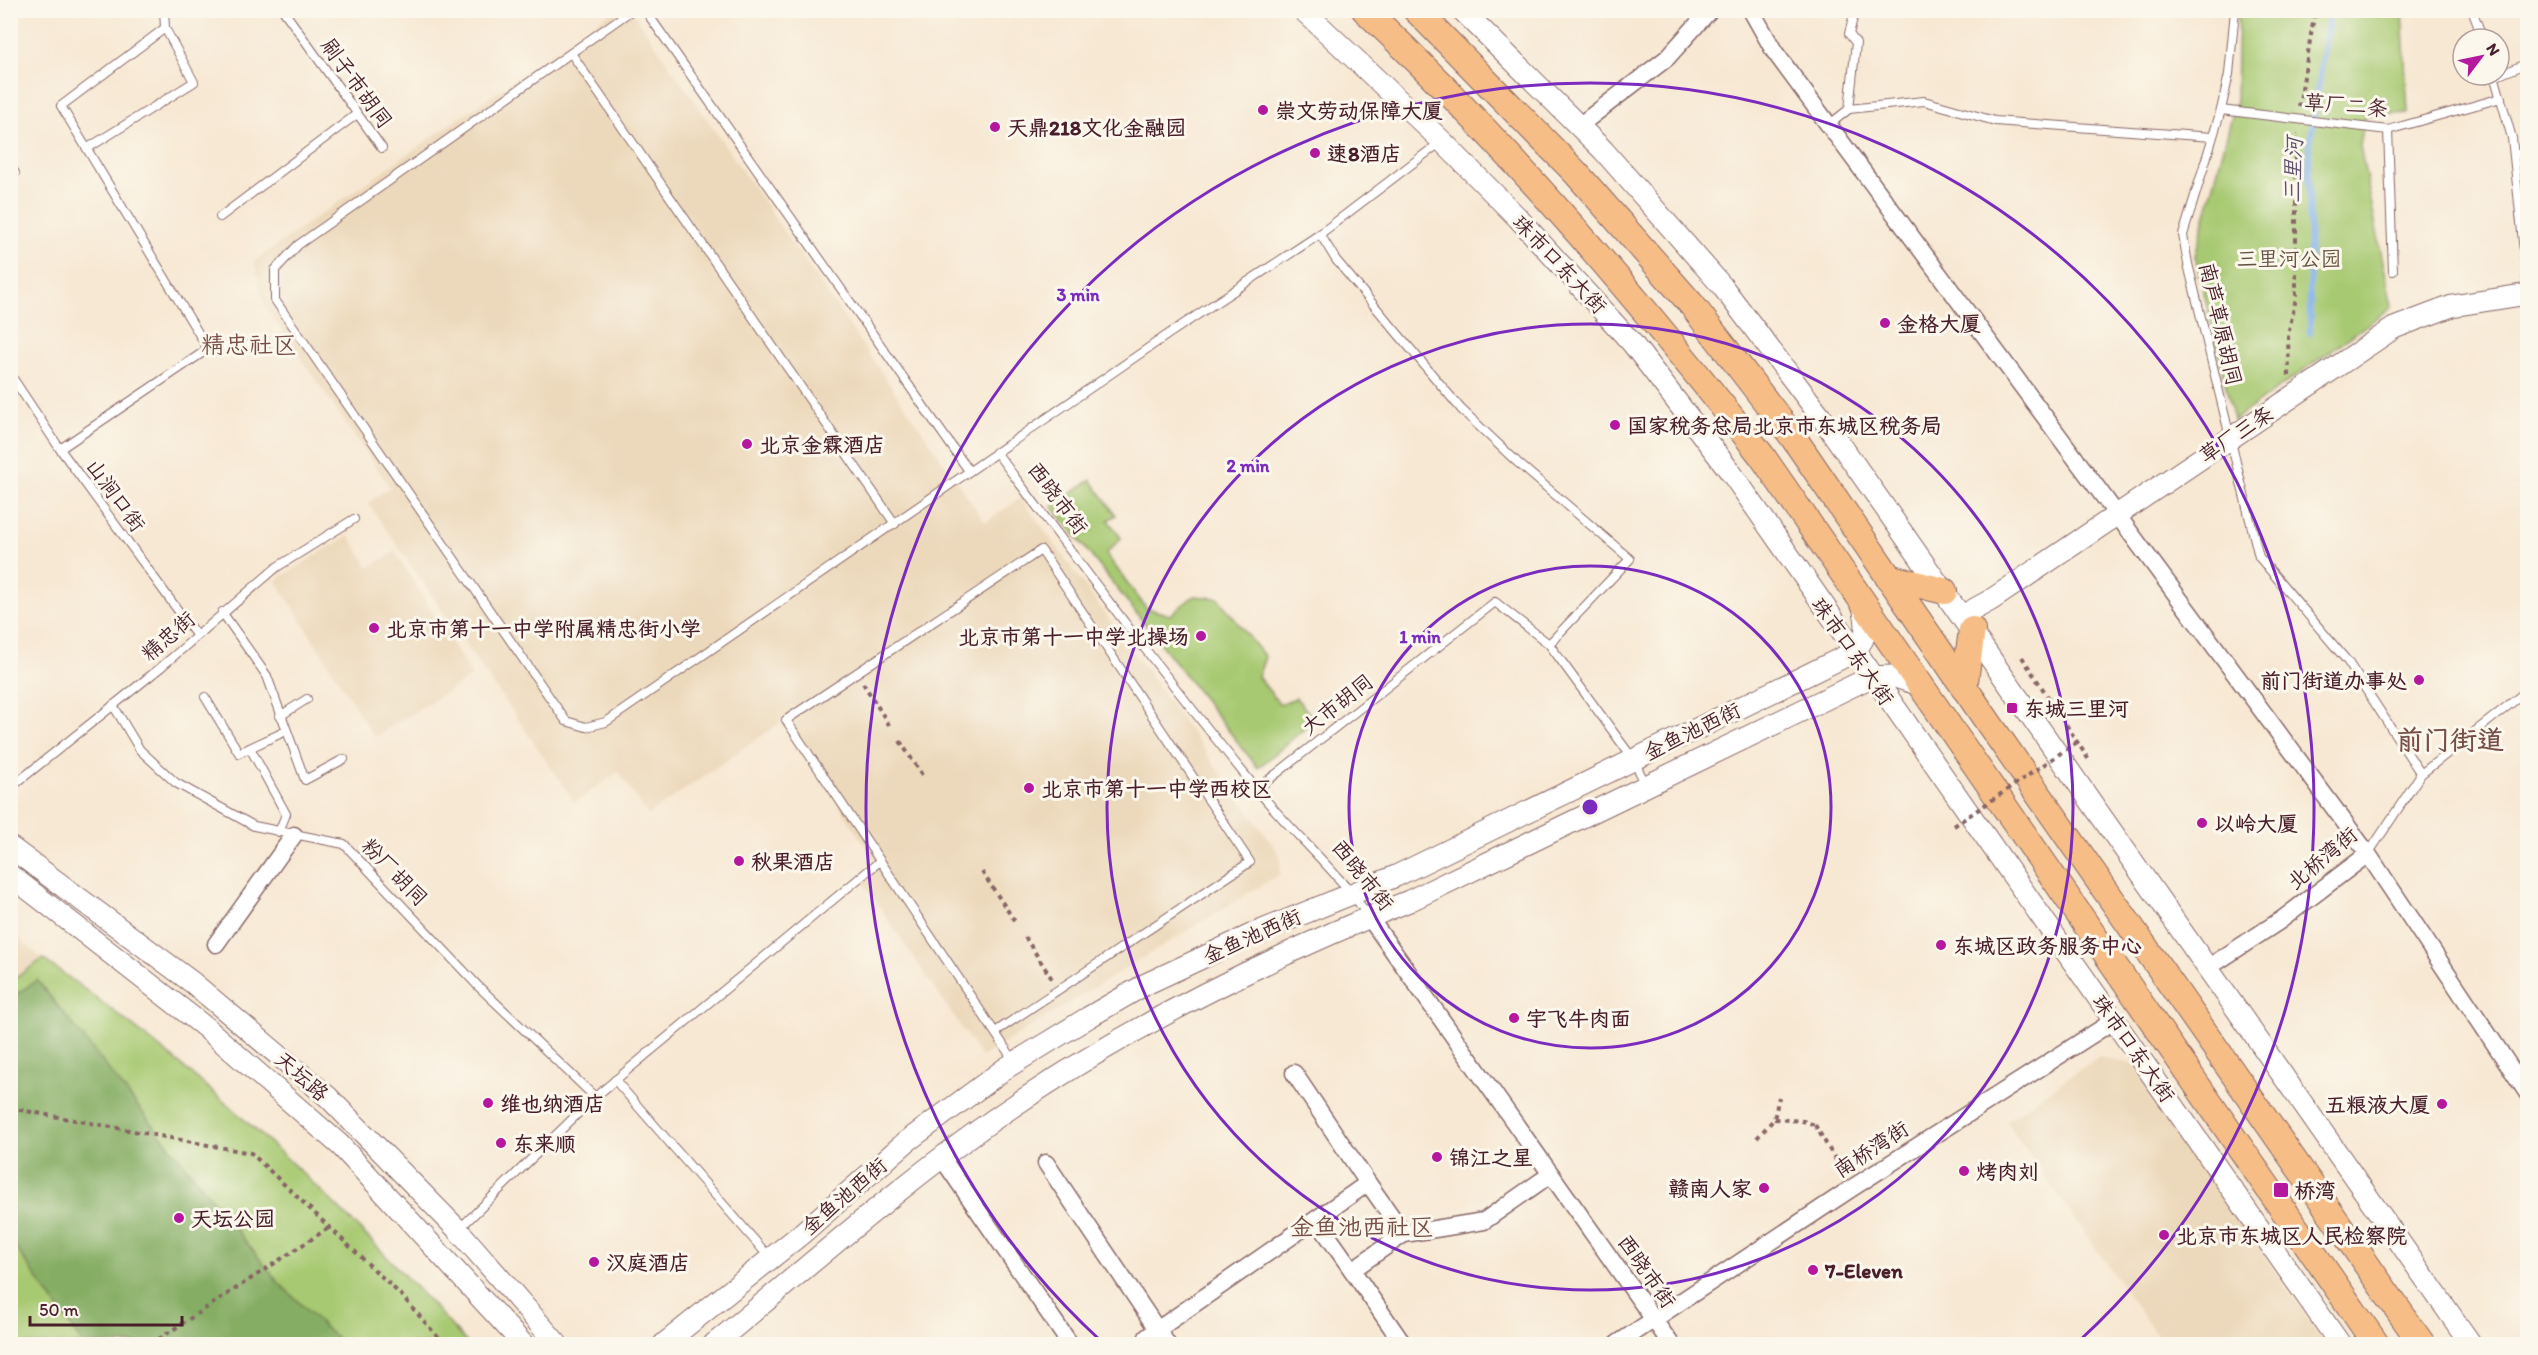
<svg xmlns="http://www.w3.org/2000/svg" width="2538" height="1355" font-family="Itim,'LXGW WenKai TC',sans-serif">
<style>
.built{fill:#ecd8ba}
.green{fill:#a7c971;stroke:#78744e;stroke-width:1.5}
.forest{fill:#85ad63;stroke:#686647;stroke-width:1.5}
.lines{fill:none;stroke-linecap:round;stroke-linejoin:round}
.stream{stroke:#80afeb;stroke-width:6}
.service-casing{stroke:#876566;stroke-width:10}
.minor-casing{stroke:#876566;stroke-width:19}
.tertiary-casing{stroke:#876566;stroke-width:23}
.primary-casing{stroke:#876566;stroke-width:28}
.path{stroke:#876566;stroke-width:4;stroke-dasharray:4.5 4.5;stroke-linecap:butt}
.service{stroke:#fff;stroke-width:8}
.minor{stroke:#fff;stroke-width:16}
.tertiary{stroke:#fff;stroke-width:21}
.primary{stroke:#f6be86;stroke-width:26}
.path-bridge{stroke:#876566;stroke-width:4;stroke-dasharray:4.5 4.5;stroke-linecap:butt}
.ring{fill:none;stroke:#7b2cbf;stroke-width:3}
.poi-dot{fill:#b5179e;stroke:#fbf7ec;stroke-width:2}
.labels{text-anchor:middle;dominant-baseline:central;stroke-width:6;stroke-linejoin:round;paint-order:stroke}
.street-label{font-size:21px;fill:#4a1f2b;stroke:#fbf7ec}
.poi-label{font-size:21px;font-weight:bold;fill:#4a1f2b;stroke:#fbf7ec;text-anchor:start}
.park-label{font-size:21px;fill:#665240;stroke:#fbf7ec}
.water-label{font-size:22px;font-style:italic;fill:#5d516e;stroke:#fbf7ec}
.quarter-label{font-size:24px;fill:#784f48;stroke:#fbf7ec}
.district-label{font-size:27px;font-weight:bold;fill:#784f48;stroke:#fbf7ec}
.centre{fill:#7b2cbf;stroke:#fbf7ec;stroke-width:3}
.ring-label{font-size:18px;text-anchor:middle;font-weight:bold;fill:#7b2cbf;stroke:#fbf7ec;stroke-width:6;stroke-linejoin:round;paint-order:stroke}
</style>
<rect width="100%" height="100%" fill="#fbf7ec"/>
<filter id="ink" filterUnits="userSpaceOnUse"><feTurbulence type="fractalNoise" baseFrequency=".0167" numOctaves="2"/><feDisplacementMap in="SourceGraphic" scale="12" xChannelSelector="R" yChannelSelector="G"/><feConvolveMatrix kernelMatrix="1 2 1 2 8 2 1 2 1" color-interpolation-filters="sRGB"/></filter>
<filter id="wash" filterUnits="userSpaceOnUse"><feTurbulence type="fractalNoise" baseFrequency=".008" numOctaves="4" result="noise"/><feDisplacementMap in="SourceGraphic" scale="24" xChannelSelector="R" yChannelSelector="G"/><feGaussianBlur stdDeviation="1.35" result="paint"/><feColorMatrix in="noise" values="0 0 0 0 0 0 0 0 0 0 0 0 0 0 0 0 0 1.4 0 .05"/><feComposite in="paint" operator="in"/></filter>
<g filter="url(#wash)">
<rect width="100%" height="100%" fill="#f7e8d3"/>
<g class="built">
<path d="M613 11H632L985 522 1021 498 1280 855V874L981 1057 862 881 879 866 783 721 648 815 618 772 575 802 368 503 390 487 264 305 254 261Z"/>
<path d="M349 535 369 567 395 552 472 676 374 737 276 580Z"/>
<path d="M10 932 43 959 11 982H10Z"/>
<path d="M2098 1057 2135 1065 2325 1344H2163L2006 1121Z"/>
</g>
<g class="green">
<path d="M2238 11H2402L2408 113 2365 116 2360 146 2392 307 2234 420 2195 256 2236 101Z"/>
<path d="M1091 480 1116 515 1108 520 1121 538 1106 554 1146 608 1170 615 1194 596 1218 598 1265 657 1258 677 1280 704 1296 698 1315 720 1258 768 1052 506Z"/>
<path d="M43 959C199 1069 341 1202 468 1344H11L10 982Z"/>
</g>
<path class="forest" d="M37 980 278 1282 342 1344H83L11 1241V998Z"/>
<g class="lines">
<path class="stream" d="M2310 333 2309 150 2330 10"/>
</g>
</g>
<g filter="url(#ink)">
<g class="lines">
<defs>
<g id="service">
<path d="M283 10 382 148"/>
<path d="M632 10 298 245 275 270V300L566 721 586 727 606 722 1170 333 1320 234 1442 141"/>
<path d="M645 10 969 471"/>
<path d="M2235 10 2229 74 2221 110 2183 235 2188 264 2259 557 2348 662 2421 774"/>
<path d="M2472 10 2483 39"/>
<path d="M165 28 61 106 208 349"/>
<path d="M571 53 895 524"/>
<path d="M2494 75 2512 138 2528 289"/>
<path d="M2499 75 2528 63"/>
<path d="M1849 109 1924 101 1995 121 2212 137"/>
<path d="M2221 110 2388 130 2501 98"/>
<path d="M1829 125 1849 109 1856 43 1849 34 1855 10"/>
<path d="M2388 130 2393 271"/>
<path d="M88 148 194 82 165 28 164 10"/>
<path d="M2514 155 2528 151"/>
<path d="M10 166 15 173 10 176"/>
<path d="M220 217 357 114"/>
<path d="M10 374 60 449 196 635"/>
<path d="M60 449 208 349 266 343"/>
<path d="M996 452C1081 565 1165 678 1255 787 1291 832 1336 869 1369 917"/>
<path d="M222 612 267 676 305 780 344 759"/>
<path d="M1549 644 1633 759 1646 785"/>
<path d="M205 697 239 753 286 731"/>
<path d="M113 705 140 750 176 783 254 826 344 844 478 986 595 1097"/>
<path d="M280 716 307 699"/>
<path d="M250 748 286 814 279 832"/>
<path d="M10 788 160 668 277 567 354 519"/>
<path d="M1257 789 1495 602 1549 644 1630 559 1517 462 1461 409 1336 260 1320 234"/>
<path d="M2368 854 2421 774 2528 690"/>
<path d="M995 1032 1250 862 1041 550 786 720 1014 1061"/>
<path d="M615 1080 770 1258"/>
<path d="M458 1230 595 1097 880 861"/>
</g>
<g id="minor">
<path d="M1751 10 1774 51 2368 854 2528 1094"/>
<path d="M1580 125 1667 58 1710 10"/>
<path d="M1369 917 1671 1344"/>
<path d="M216 944 294 835"/>
<path d="M2206 969 2281 920 2368 854"/>
<path d="M1294 1073 1368 1183"/>
<path d="M942 1158 1070 1344"/>
<path d="M1046 1163 1167 1344"/>
<path d="M1404 1234 1484 1221 1551 1174"/>
<path d="M1352 1270 1403 1344"/>
<path d="M1147 1337 1368 1183 1404 1234 1352 1270 1316 1219"/>
<path d="M1617 1344 1852 1188 2115 1020"/>
</g>
<g id="tertiary">
<path d="M1303 10 1442 141 1518 218 1632 343 1732 474 2340 1344"/>
<path d="M1462 10 1603 150 1722 286 1822 418 2471 1344"/>
<path d="M1962 616 1991 600 2394 328 2452 306 2528 294"/>
<path d="M10 847 193 983 328 1097 458 1230 557 1344"/>
<path d="M10 875 205 1027 340 1145 523 1344"/>
<path d="M664 1344 800 1235 906 1142 1006 1068 1089 1017 1146 984 1253 934 1396 876 1854 652C1870 634 1867 624 1862 602"/>
<path d="M714 1344C812 1264 909 1176 1015 1105 1138 1022 1272 956 1409 901L1871 677 1892 676 1920 685"/>
</g>
<g id="primary">
<path d="M1365 10C1511 148 1638 298 1762 456L2376 1344"/>
<path d="M1416 10 1576 173 1692 305 1793 437 1990 725 2422 1344"/>
<path d="M1888 577 1944 591"/>
<path d="M1964 688 1972 630"/>
</g>
</defs>
<use href="#service" class="service-casing"/>
<use href="#minor" class="minor-casing"/>
<use href="#tertiary" class="tertiary-casing"/>
<use href="#primary" class="primary-casing"/>
<g class="path">
<path d="M2299 107 2315 10"/>
<path d="M2289 376 2288 335 2296 298V133"/>
<path d="M2022 657 2089 760"/>
<path d="M863 683 891 728"/>
<path d="M900 741 924 778"/>
<path d="M982 872 1016 923"/>
<path d="M1025 937 1052 979"/>
<path d="M10 1108 251 1153 402 1296 444 1344"/>
<path d="M1774 1119 1803 1121 1815 1125 1817 1123"/>
<path d="M1815 1125 1844 1174"/>
<path d="M1757 1138 1774 1119 1779 1097"/>
<path d="M151 1344 330 1227"/>
</g>
<use href="#service" class="service"/>
<use href="#minor" class="minor"/>
<use href="#tertiary" class="tertiary"/>
<use href="#primary" class="primary"/>
<path class="path-bridge" d="M1954 826 2077 742"/>
</g>
</g>
<g class="ring">
<circle cx="1590" cy="807" r="241"/>
<circle cx="1590" cy="807" r="483"/>
<path d="M1101 1341A724 724 0 1 1 2079 1341"/>
</g>
<g class="poi-dot">
<circle cx="1263" cy="110" r="6"/>
<circle cx="995" cy="127" r="6"/>
<circle cx="1315" cy="153" r="6"/>
<circle cx="1885" cy="323" r="6"/>
<circle cx="1615" cy="425" r="6"/>
<circle cx="747" cy="444" r="6"/>
<circle cx="374" cy="628" r="6"/>
<circle cx="1201" cy="636" r="6"/>
<circle cx="2419" cy="680" r="6"/>
<rect x="2006" y="702" width="12" height="12" rx="3"/>
<circle cx="1029" cy="788" r="6"/>
<circle cx="2202" cy="823" r="6"/>
<circle cx="739" cy="861" r="6"/>
<circle cx="1941" cy="945" r="6"/>
<circle cx="1514" cy="1018" r="6"/>
<circle cx="488" cy="1103" r="6"/>
<circle cx="2442" cy="1104" r="6"/>
<circle cx="501" cy="1143" r="6"/>
<circle cx="1437" cy="1157" r="6"/>
<circle cx="1964" cy="1171" r="6"/>
<circle cx="1764" cy="1188" r="6"/>
<rect x="2273" y="1182" width="16" height="16" rx="3"/>
<circle cx="179" cy="1218" r="6"/>
<circle cx="2164" cy="1235" r="6"/>
<circle cx="594" cy="1262" r="6"/>
<circle cx="1813" cy="1270" r="6"/>
</g>
<g class="labels">
<g class="street-label">
<text transform="translate(357 83) rotate(54)">刷子市胡同</text>
<text transform="translate(2346 105) rotate(5)">草厂二条</text>
<text transform="translate(1560 264) rotate(47)">珠市口东大街</text>
<text transform="translate(2221 324) rotate(77)">南芦草原胡同</text>
<text transform="translate(2236 434) rotate(-34)">草厂三条</text>
<text transform="translate(116 495) rotate(54)">山涧口街</text>
<text transform="translate(1058 498) rotate(53)">西晓市街</text>
<text transform="translate(168 636) rotate(-41)">精忠街</text>
<text transform="translate(1853 651) rotate(55)">珠市口东大街</text>
<text transform="translate(1337 704) rotate(-38)">大市胡同</text>
<text transform="translate(1692 731) rotate(-26)">金鱼池西街</text>
<text transform="translate(2322 858) rotate(-40)">北桥湾街</text>
<text transform="translate(395 872) rotate(46)">粉厂胡同</text>
<text transform="translate(1363 875) rotate(51)">西晓市街</text>
<text transform="translate(1252 936) rotate(-24)">金鱼池西街</text>
<text transform="translate(2134 1048) rotate(55)">珠市口东大街</text>
<text transform="translate(302 1076) rotate(41)">天坛路</text>
<text transform="translate(1871 1149) rotate(-33)">南桥湾街</text>
<text transform="translate(844 1196) rotate(-41)">金鱼池西街</text>
<text transform="translate(1647 1271) rotate(55)">西晓市街</text>
</g>
<g class="poi-label">
<text x="1275" y="110">崇文劳动保障大厦</text>
<text x="1007" y="127">天鼎218文化金融园</text>
<text x="1327" y="153">速8酒店</text>
<text x="1897" y="323">金格大厦</text>
<text x="1627" y="425">国家税务总局北京市东城区税务局</text>
<text x="759" y="444">北京金霖酒店</text>
<text x="386" y="628">北京市第十一中学附属精忠街小学</text>
<text x="1189" y="636" text-anchor="end">北京市第十一中学北操场</text>
<text x="2407" y="680" text-anchor="end">前门街道办事处</text>
<text x="2024" y="708">东城三里河</text>
<text x="1041" y="788">北京市第十一中学西校区</text>
<text x="2214" y="823">以岭大厦</text>
<text x="751" y="861">秋果酒店</text>
<text x="1953" y="945">东城区政务服务中心</text>
<text x="1526" y="1018">宇飞牛肉面</text>
<text x="500" y="1103">维也纳酒店</text>
<text x="2430" y="1104" text-anchor="end">五粮液大厦</text>
<text x="513" y="1143">东来顺</text>
<text x="1449" y="1157">锦江之星</text>
<text x="1976" y="1171">烤肉刘</text>
<text x="1752" y="1188" text-anchor="end">赣南人家</text>
<text x="2294" y="1190">桥湾</text>
<text x="191" y="1218">天坛公园</text>
<text x="2176" y="1235">北京市东城区人民检察院</text>
<text x="606" y="1262">汉庭酒店</text>
<text x="1825" y="1270">7-Eleven</text>
</g>
<g class="park-label">
<text x="2289" y="258">三里河公园</text>
</g>
<g class="water-label">
<text transform="translate(2293 170) rotate(-88)">三里河</text>
</g>
<g class="quarter-label">
<text x="249" y="344">精忠社区</text>
<text x="1362" y="1226">金鱼池西社区</text>
</g>
<g class="district-label">
<text x="2450" y="739">前门街道</text>
</g>
</g>
<circle cx="1590" cy="807" r="9" class="centre"/>
<g class="ring-label">
<text x="1078" y="301">3 min</text>
<text x="1248" y="472">2 min</text>
<text x="1420" y="643">1 min</text>
</g>
<rect width="2538" height="1355" fill="none" stroke="#fbf7ec" stroke-width="36"/>
<g transform="translate(2481 57) rotate(58)"><circle r="28" fill="#fbf7ec" stroke="#b4a19f" stroke-width="1.5"/>
<path d="M0-4.5L10 22L0 15L-10 22Z" fill="#b5179e"/>
<text y="-9" font-size="16" font-weight="bold" text-anchor="middle" fill="#4a1f2b">N</text>
</g>
<path d="M30 1316v9h152v-9" fill="none" stroke="#4a1f2b" stroke-width="3"/>
<text x="39" y="1316" font-size="18" fill="#4a1f2b" stroke="#fbf7ec" stroke-width="4.5" paint-order="stroke">50 m</text>
</svg>
